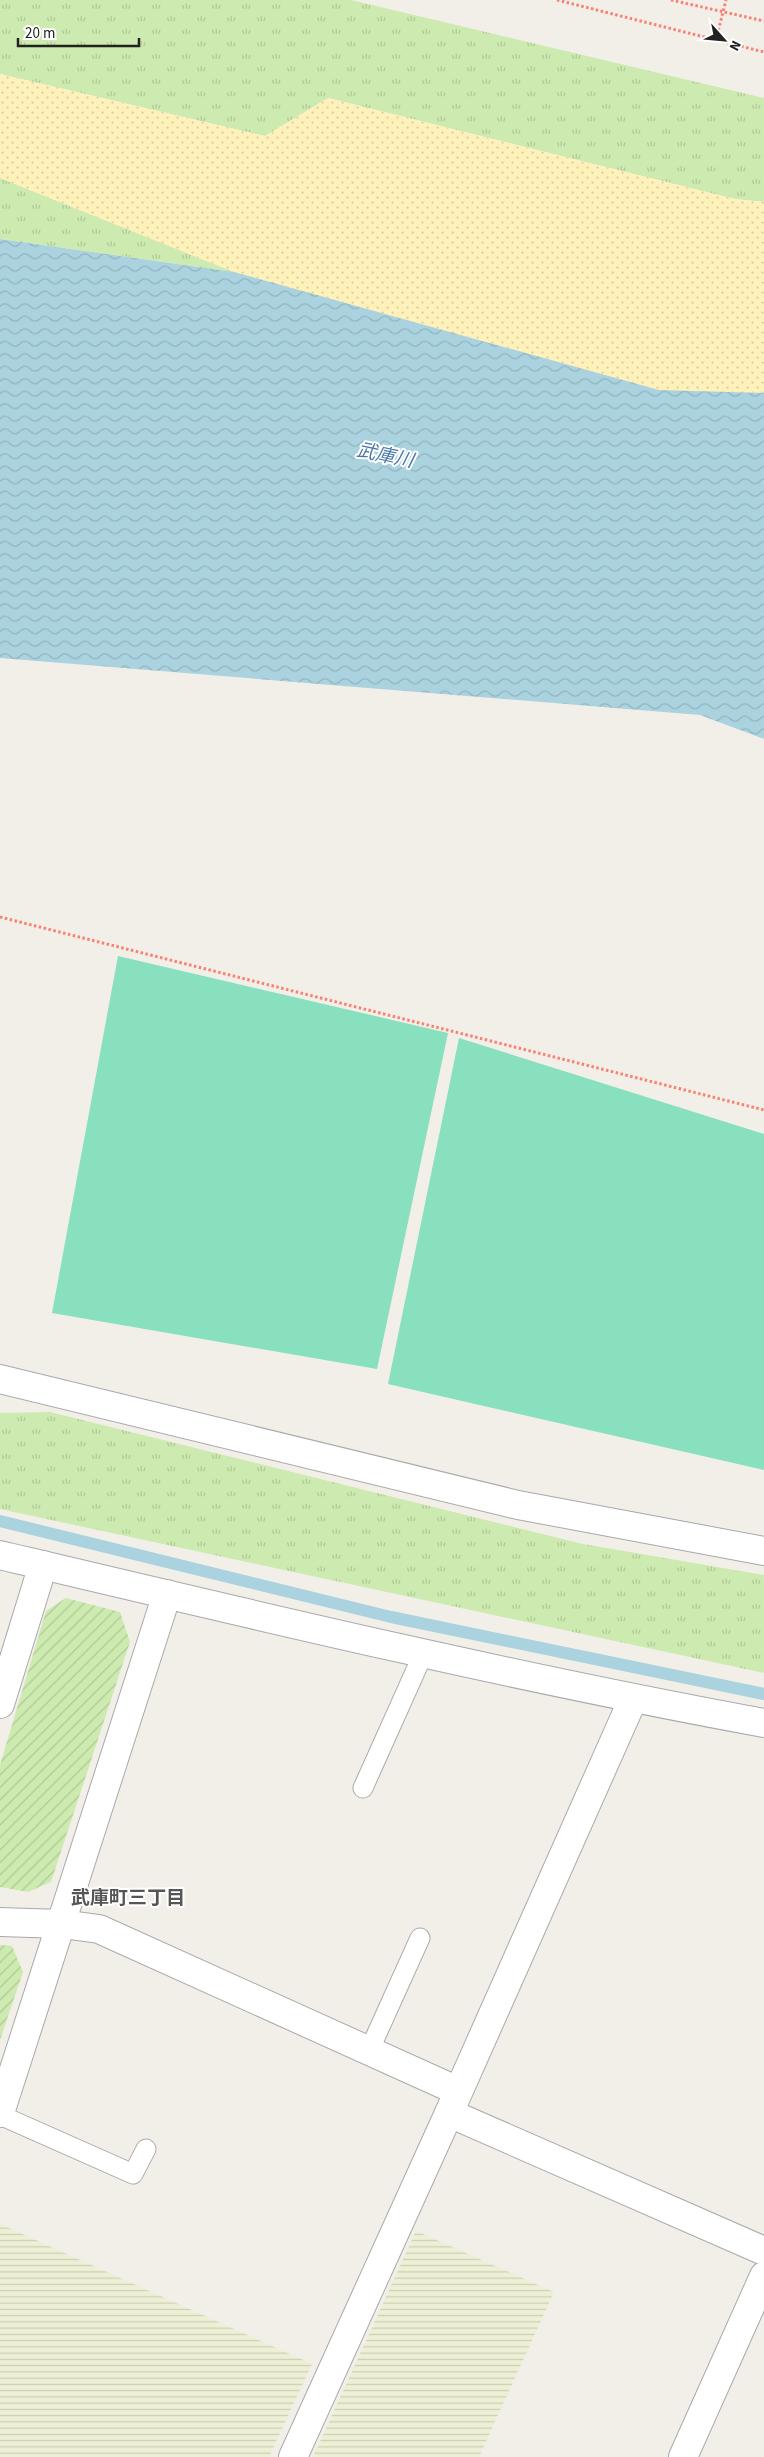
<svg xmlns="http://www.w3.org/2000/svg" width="764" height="2457" font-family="'Source Sans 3','Noto Sans JP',sans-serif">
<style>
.farmland{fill:url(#farmland-rules)}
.grass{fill:url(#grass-tufts)}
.sand{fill:url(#sand-dots)}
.garden{fill:url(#garden-furrows)}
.pitch{fill:#88e0be}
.water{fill:url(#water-waves)}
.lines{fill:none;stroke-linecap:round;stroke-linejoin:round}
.stream{stroke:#aad3df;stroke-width:12}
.lane-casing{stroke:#a9a9a9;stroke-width:21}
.street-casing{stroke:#a9a9a9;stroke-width:30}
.path{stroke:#fa8072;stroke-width:3;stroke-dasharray:2.5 2.5;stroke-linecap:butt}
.lane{stroke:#fff;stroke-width:19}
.street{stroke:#fff;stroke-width:28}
.labels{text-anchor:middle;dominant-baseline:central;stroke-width:4;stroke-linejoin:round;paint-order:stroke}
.water-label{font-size:19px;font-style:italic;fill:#4a7aab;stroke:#fff}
.neighbourhood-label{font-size:19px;font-weight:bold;fill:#555;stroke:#fff}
</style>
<defs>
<pattern id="farmland-rules" width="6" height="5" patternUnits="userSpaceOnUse" patternTransform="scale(1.25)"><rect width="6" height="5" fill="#eef0d5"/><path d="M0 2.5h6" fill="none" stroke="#ccceb7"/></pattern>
<pattern id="grass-tufts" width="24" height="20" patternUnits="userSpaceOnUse" patternTransform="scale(1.25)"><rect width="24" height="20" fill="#cdebb0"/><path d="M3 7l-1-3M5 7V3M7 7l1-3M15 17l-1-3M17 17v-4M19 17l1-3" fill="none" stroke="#b0c997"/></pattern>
<pattern id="sand-dots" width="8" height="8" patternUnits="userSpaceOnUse" patternTransform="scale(1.25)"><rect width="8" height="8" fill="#fff1ba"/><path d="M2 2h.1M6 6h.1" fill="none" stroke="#dacea0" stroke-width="1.8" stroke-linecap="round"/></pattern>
<pattern id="garden-furrows" width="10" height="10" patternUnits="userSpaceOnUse" patternTransform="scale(1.25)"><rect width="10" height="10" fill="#cdebb0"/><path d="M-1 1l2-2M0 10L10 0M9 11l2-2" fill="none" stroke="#b0c997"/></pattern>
<pattern id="water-waves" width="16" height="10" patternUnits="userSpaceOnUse" patternTransform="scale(1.25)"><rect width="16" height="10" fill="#aad3df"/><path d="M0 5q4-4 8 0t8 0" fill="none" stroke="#92b5bf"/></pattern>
</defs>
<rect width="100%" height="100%" fill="#f2efe9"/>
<g class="farmland">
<path d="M0 2224 312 2364 269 2457H0Z"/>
<path d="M416 2231 554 2292 479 2457H313Z"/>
</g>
<g class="grass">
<path d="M0 0H351L764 98V202L735 199 328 98 265 136 0 74Z"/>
<path d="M0 178 234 272 0 239Z"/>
<path d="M50 1412 583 1544 764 1575V1673L0 1509V1413Z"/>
</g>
<path class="sand" d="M0 74 265 136 328 98 735 199 764 202V393L659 390 234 272 0 178Z"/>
<g class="garden">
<path d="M66 1598 120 1612 130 1642 51 1882 28 1892 0 1887V1765L46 1611Z"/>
<path d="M0 1945 12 1946 23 1972 0 2040Z"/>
</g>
<g class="pitch">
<path d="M118 956 448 1033 377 1369 52 1313Z"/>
<path d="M459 1038 764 1134V1470L388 1384Z"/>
</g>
<path class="water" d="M0 239 234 272 659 390 764 393V739L700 715 0 658Z"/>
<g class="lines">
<path class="stream" d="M0 1521 391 1617 764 1694"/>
<defs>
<g id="lane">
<path d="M363 1788 424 1652"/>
<path d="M369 2051 420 1938"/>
<path d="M0 2115 133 2174 146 2149"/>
</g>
<g id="street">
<path d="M0 1379 518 1505 764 1551"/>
<path d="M0 1555C253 1615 508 1676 764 1723"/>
<path d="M633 1699 449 2113 764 2251"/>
<path d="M0 1704 43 1565"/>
<path d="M0 1922 62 1924 99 1929 458 2091"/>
<path d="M0 2113 167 1594"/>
<path d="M293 2457 449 2113"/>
<path d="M683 2457 764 2276"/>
</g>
</defs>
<use href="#lane" class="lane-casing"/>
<use href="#street" class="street-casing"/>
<g class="path">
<path d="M557 0 764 52"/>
<path d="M671 0 764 21"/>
<path d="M716 40 726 0"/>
<path d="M0 917 764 1110"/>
</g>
<use href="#lane" class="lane"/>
<use href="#street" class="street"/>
</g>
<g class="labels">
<g class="water-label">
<text transform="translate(385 456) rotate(12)">武庫川</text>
</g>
<g class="neighbourhood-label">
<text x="128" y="1898">武庫町三丁目</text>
</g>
</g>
<g transform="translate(724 40) rotate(117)" stroke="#ffffff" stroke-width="4" paint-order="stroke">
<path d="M0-4L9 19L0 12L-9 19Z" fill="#222222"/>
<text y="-8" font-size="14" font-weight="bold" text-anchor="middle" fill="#222222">N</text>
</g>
<path d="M18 38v8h121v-8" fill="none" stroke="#222222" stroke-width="2.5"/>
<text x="25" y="38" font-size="15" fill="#222222" stroke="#ffffff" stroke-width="4" paint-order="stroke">20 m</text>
</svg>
